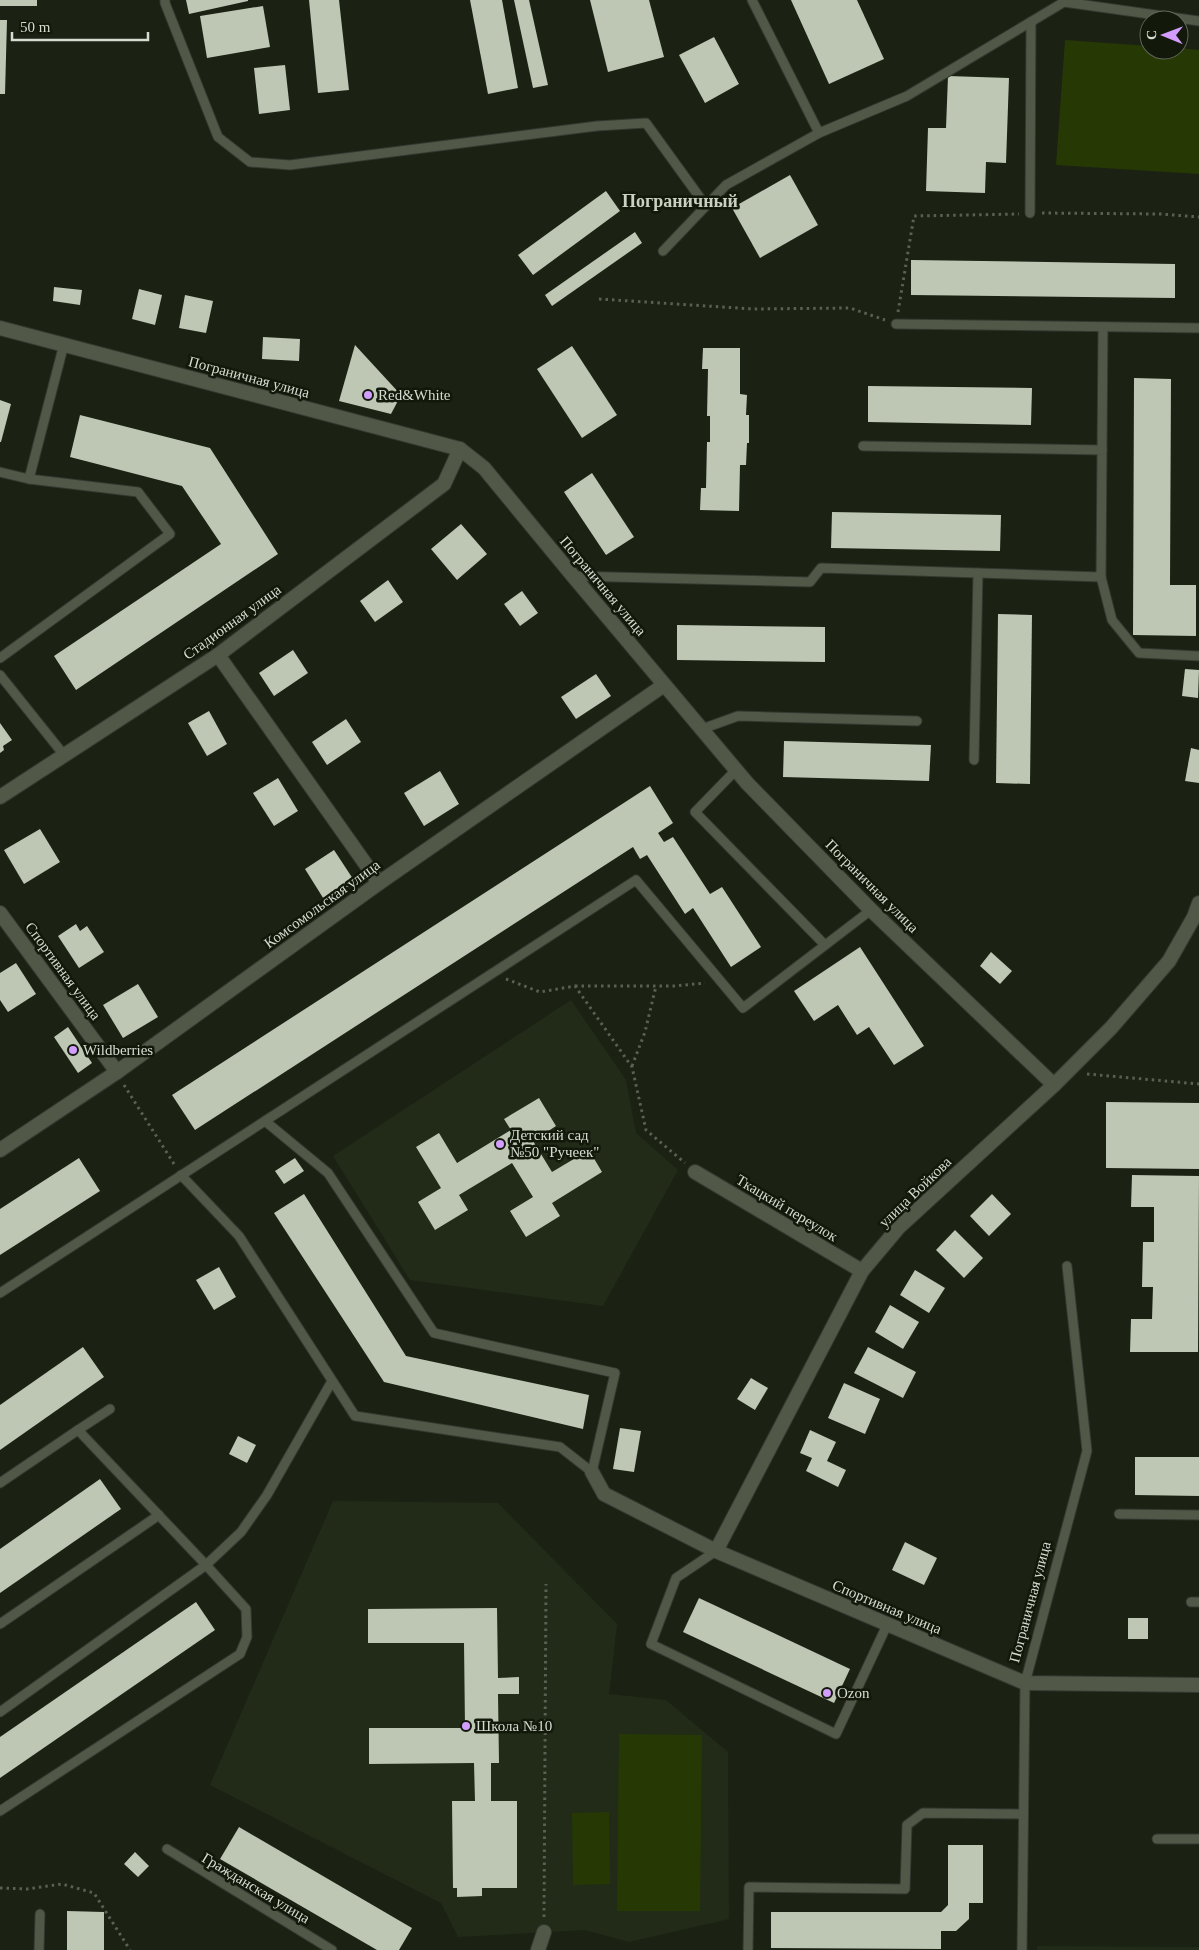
<svg xmlns="http://www.w3.org/2000/svg" width="1199" height="1950" font-family="Georgia,serif">
<style>
.built{fill:#222b18}
.green{fill:#263905}
.building{fill:#bec6b4}
.lines{fill:none;stroke-linecap:round;stroke-linejoin:round}
.service-casing{stroke:#343830;stroke-width:11}
.minor-casing{stroke:#343830;stroke-width:16}
.path{stroke:#5a6054;stroke-width:3;stroke-dasharray:2.5 4;stroke-linecap:butt}
.service{stroke:#515848;stroke-width:9}
.minor{stroke:#515848;stroke-width:14}
.poi-dot{fill:#d29dfd;stroke:#12180a;stroke-width:2}
.labels{text-anchor:middle;dominant-baseline:central;stroke-width:5;stroke-linejoin:round;paint-order:stroke}
.street-label{font-size:15px;fill:#d7dcd3;stroke:#12180a}
.poi-label{font-size:15px;fill:#d7dcd3;stroke:#12180a;text-anchor:start}
.quarter-label{font-size:18px;font-weight:bold;fill:#c9d2c0;stroke:#12180a}
</style>
<rect width="100%" height="100%" fill="#1b2113"/>
<g class="built">
<path d="M571 1000 626 1080 636 1133 678 1170 603 1306 410 1280 333 1156Z"/>
<path d="M333 1501 498 1503 617 1624 609 1694 666 1700 728 1752 729 1919 629 1942 585 1930 458 1937 441 1903 210 1785Z"/>
<path d="M1037 1946 1199 1947V1950H1037Z"/>
</g>
<g class="green">
<path d="M1065 40 1149 46V50H1179V48L1199 50V174L1056 165Z"/>
<path d="M619 1734 702 1735 700 1911H617Z"/>
<path d="M609 1812 610 1884 573 1885 572 1813Z"/>
</g>
<g class="building">
<rect x="0" y="0" width="37" height="6"/>
<path d="M186 0H248V1L189 14Z"/>
<path d="M309 0H339L349 90 318 93Z"/>
<path d="M470 0H502L518 88 488 94Z"/>
<path d="M514 0H529L548 85 533 88Z"/>
<path d="M590 0H649L664 57 608 72Z"/>
<path d="M791 0H857L884 59 829 84Z"/>
<path d="M263 6 270 47 207 58 200 16Z"/>
<path d="M0 20H7L5 94H0Z"/>
<path d="M714 37 739 84 705 103 679 55Z"/>
<path d="M285 65 290 110 259 114 254 68Z"/>
<path d="M948 76 1009 78 1006 163 986 162 985 193 926 191 928 128H946Z"/>
<path d="M790 175 818 225 760 258 732 208Z"/>
<path d="M606 191 620 211 533 275 518 255Z"/>
<path d="M635 232 642 243 552 306 545 295Z"/>
<path d="M911 260 1175 264V298L911 295Z"/>
<path d="M54 287 82 290 80 305 53 301Z"/>
<path d="M139 289 162 295 155 325 132 319Z"/>
<path d="M185 295 213 301 206 333 179 328Z"/>
<path d="M263 337 300 339 299 361 262 359Z"/>
<path d="M355 345 401 395 391 414 339 401Z"/>
<path d="M572 346 617 415 582 438 537 369Z"/>
<path d="M703 348H740V394L747 395 746 415H749V443H747L746 465H740L739 511 700 510 701 488H706L707 442H710V416H707L708 369H702Z"/>
<path d="M1134 378 1171 379 1170 585H1196V636L1133 635Z"/>
<path d="M868 386 1032 388 1031 425 868 422Z"/>
<path d="M0 400 11 404 1 442H0Z"/>
<path d="M80 415 210 448 278 554 76 690 54 656 221 544 182 486 70 457Z"/>
<path d="M592 473 634 537 606 555 564 492Z"/>
<path d="M832 512 1001 515 1000 551 831 548Z"/>
<path d="M461 524 487 554 457 580 431 549Z"/>
<path d="M388 580 403 602 375 622 360 601Z"/>
<path d="M522 591 538 613 520 626 504 604Z"/>
<path d="M998 614 1032 615 1030 784 996 783Z"/>
<path d="M677 625 825 627V662L677 660Z"/>
<path d="M293 650 308 673 274 696 259 673Z"/>
<path d="M1185 669 1199 670 1198 698 1182 696Z"/>
<path d="M596 674 611 696 576 719 561 697Z"/>
<path d="M209 711 227 744 207 756 188 723Z"/>
<path d="M346 719 361 742 327 765 312 742Z"/>
<path d="M0 723 12 740 3 746 4 750 0 753Z"/>
<path d="M784 741 931 745 929 781 783 777Z"/>
<path d="M1191 748 1199 750V783L1185 781Z"/>
<path d="M440 771 459 804 424 826 404 793Z"/>
<path d="M278 778 298 811 274 826 253 793Z"/>
<path d="M650 786 673 823 658 833 664 842 673 837 710 894 722 887 761 947 731 967 693 908 685 914 647 855 640 859 633 847 195 1130 172 1095Z"/>
<path d="M40 829 60 862 24 884 4 850Z"/>
<path d="M334 850 355 882 325 901 305 869Z"/>
<path d="M76 924 80 931 87 926 104 952 79 968 58 936Z"/>
<path d="M860 947 924 1046 894 1065 869 1027 857 1035 838 1005 814 1021 794 991Z"/>
<path d="M991 952 1012 971 1000 984 980 966Z"/>
<path d="M16 963 36 994 8 1012 0 1000V973Z"/>
<path d="M138 984 158 1017 123 1038 103 1005Z"/>
<path d="M68 1027 92 1063 78 1073 54 1037Z"/>
<path d="M539 1098 556 1126 533 1141 552 1172 589 1150 602 1172 552 1203 560 1216 526 1237 510 1211 533 1197 512 1163 459 1195 468 1210 435 1230 418 1202 441 1188 416 1147 439 1133 457 1163 511 1130 504 1119Z"/>
<path d="M1106 1102 1199 1103V1169L1106 1168Z"/>
<path d="M79 1158 100 1191 0 1255V1209Z"/>
<path d="M295 1158 304 1171 284 1184 275 1171Z"/>
<path d="M1132 1175 1199 1176 1198 1352H1130L1131 1319H1152L1153 1287H1142L1143 1242H1154V1207H1131Z"/>
<path d="M304 1194 406 1356 589 1395 583 1429 384 1382 274 1213Z"/>
<path d="M992 1194 1011 1214 989 1236 970 1216Z"/>
<path d="M955 1230 983 1258 964 1278 936 1250Z"/>
<path d="M219 1267 236 1297 214 1310 196 1280Z"/>
<path d="M915 1270 945 1288 929 1313 900 1295Z"/>
<path d="M890 1305 919 1322 903 1349 875 1332Z"/>
<path d="M83 1347 104 1377 0 1450V1405Z"/>
<path d="M868 1347 916 1372 903 1398 854 1373Z"/>
<path d="M751 1378 768 1388 755 1410 737 1399Z"/>
<path d="M844 1383 880 1399 865 1434 828 1418Z"/>
<path d="M620 1428 641 1431 634 1472 613 1469Z"/>
<path d="M810 1430 836 1442 827 1461 846 1470 838 1487 806 1471 812 1458 800 1453Z"/>
<path d="M238 1436 256 1445 247 1463 229 1454Z"/>
<path d="M1135 1457H1199V1496L1135 1495Z"/>
<path d="M100 1479 121 1509 0 1593V1549Z"/>
<path d="M905 1542 937 1558 924 1585 892 1570Z"/>
<path d="M699 1598 850 1669 834 1703 683 1632Z"/>
<path d="M196 1602 215 1630 0 1778V1737Z"/>
<path d="M497 1608 498 1678 519 1677V1694H498L499 1763H491V1801H517V1888H482V1896L457 1897V1888H453L452 1801H475L474 1763 369 1764V1728H465L464 1643H368V1609Z"/>
<rect x="1128" y="1618" width="20" height="21"/>
<path d="M239 1827 412 1928 399 1950H377L220 1859Z"/>
<path d="M948 1845H983V1903H969V1919L956 1931H941V1949L771 1948V1912H941L948 1905Z"/>
<path d="M135 1852 149 1866 138 1877 124 1864Z"/>
<path d="M67 1911 104 1912V1950H67Z"/>
</g>
<g class="lines">
<defs>
<g id="service">
<path d="M165 0V3L218 137 250 162 290 165 597 126 646 123 706 206"/>
<path d="M752 0 819 133"/>
<path d="M1063 0 1064 2 1199 21"/>
<path d="M1030 213 1031 22"/>
<path d="M663 251 726 185 819 133 907 96 1064 2"/>
<path d="M896 324 1199 328"/>
<path d="M863 446 1102 450 1101 577 1112 620 1139 653 1199 656"/>
<path d="M1102 450 1103 327"/>
<path d="M0 472 29 479 64 344"/>
<path d="M573 576 810 582 821 568 1101 577"/>
<path d="M0 658 170 534 138 492 29 479"/>
<path d="M0 675 64 755"/>
<path d="M702 729 738 716 917 721"/>
<path d="M974 760 978 573"/>
<path d="M736 770 695 812 825 945"/>
<path d="M181 1175 239 1236 355 1416 560 1447 592 1472 615 1373 434 1333 328 1173 265 1121"/>
<path d="M0 1293 636 880 743 1008 871 910"/>
<path d="M78 1430 110 1409"/>
<path d="M0 1483 78 1430 206 1565 0 1712"/>
<path d="M1119 1514 1199 1515"/>
<path d="M716 1551 676 1578 651 1644 836 1734 887 1625"/>
<path d="M1191 1602H1199"/>
<path d="M0 1624 159 1515"/>
<path d="M0 1811 240 1654 247 1637 246 1609 206 1565 241 1532 267 1495 332 1381"/>
<path d="M1157 1839H1199"/>
<path d="M167 1849 332 1950"/>
<path d="M39 1950 40 1914"/>
<path d="M748 1950 749 1887 905 1889 907 1825 923 1813 1023 1814"/>
<path d="M1022 1950 1025 1683 1087 1451 1067 1266"/>
</g>
<g id="minor">
<path d="M0 328 460 449 484 468 573 576 747 783 871 910 1054 1085"/>
<path d="M218 655 379 883"/>
<path d="M0 797 218 655 444 484 460 449"/>
<path d="M0 913 117 1072"/>
<path d="M0 1150 117 1072 379 883 664 685"/>
<path d="M695 1172 862 1271"/>
<path d="M592 1472 604 1494 716 1551 1025 1683 1199 1685"/>
<path d="M716 1551 862 1271 899 1227 1054 1085 1111 1028 1169 961 1194 917 1199 903"/>
<path d="M538 1950 544 1932"/>
</g>
</defs>
<use href="#service" class="service-casing"/>
<use href="#minor" class="minor-casing"/>
<g class="path">
<path d="M1042 213 1160 214 1199 217"/>
<path d="M599 299 753 309 850 308 885 320"/>
<path d="M898 312 914 216 1019 214"/>
<path d="M506 979 540 992 575 986 632 1067 646 1130 685 1163"/>
<path d="M575 986H674L705 983"/>
<path d="M632 1066 645 1032 656 986"/>
<path d="M1087 1074 1199 1084"/>
<path d="M124 1085 174 1164"/>
<path d="M0 1888 27 1889 62 1884 94 1893 130 1950"/>
<path d="M544 1917 546 1584"/>
</g>
<use href="#service" class="service"/>
<use href="#minor" class="minor"/>
</g>
<g class="poi-dot">
<circle cx="368" cy="395" r="5"/>
<circle cx="73" cy="1050" r="5"/>
<circle cx="500" cy="1144" r="5"/>
<circle cx="827" cy="1693" r="5"/>
<circle cx="466" cy="1726" r="5"/>
</g>
<g class="labels">
<g class="street-label">
<text transform="translate(249 377) rotate(15)">Пограничная улица</text>
<text transform="translate(603 586) rotate(50)">Пограничная улица</text>
<text transform="translate(232 622) rotate(-36)">Стадионная улица</text>
<text transform="translate(872 886) rotate(45)">Пограничная улица</text>
<text transform="translate(322 904) rotate(-36)">Комсомольская улица</text>
<text transform="translate(63 971) rotate(54)">Спортивная улица</text>
<text transform="translate(915 1192) rotate(-44)">улица Войкова</text>
<text transform="translate(787 1208) rotate(31)">Ткацкий переулок</text>
<text transform="translate(1030 1602) rotate(-75)">Пограничная улица</text>
<text transform="translate(887 1607) rotate(23)">Спортивная улица</text>
<text transform="translate(256 1888) rotate(31)">Гражданская улица</text>
</g>
<g class="poi-label">
<text x="378" y="395">Red&amp;White</text>
<text x="83" y="1050">Wildberries</text>
<text x="510" y="1135">Детский сад<tspan x="510" dy="17">№50 "Ручеек"</tspan></text>
<text x="837" y="1693">Ozon</text>
<text x="476" y="1726">Школа №10</text>
</g>
<g class="quarter-label">
<text x="680" y="201">Пограничный</text>
</g>
</g>
<g transform="translate(1164 35) rotate(271)"><circle r="24" fill="#12180a" stroke="#61665a"/>
<path d="M0-4L9 19L0 12L-9 19Z" fill="#d29dfd"/>
<text y="-8" font-size="14" font-weight="bold" text-anchor="middle" fill="#d7dcd3">С</text>
</g>
<path d="M12 32v8h136v-8" fill="none" stroke="#d7dcd3" stroke-width="2.5"/>
<text x="20" y="32" font-size="15" fill="#d7dcd3" stroke="#12180a" stroke-width="4" paint-order="stroke">50 m</text>
</svg>
